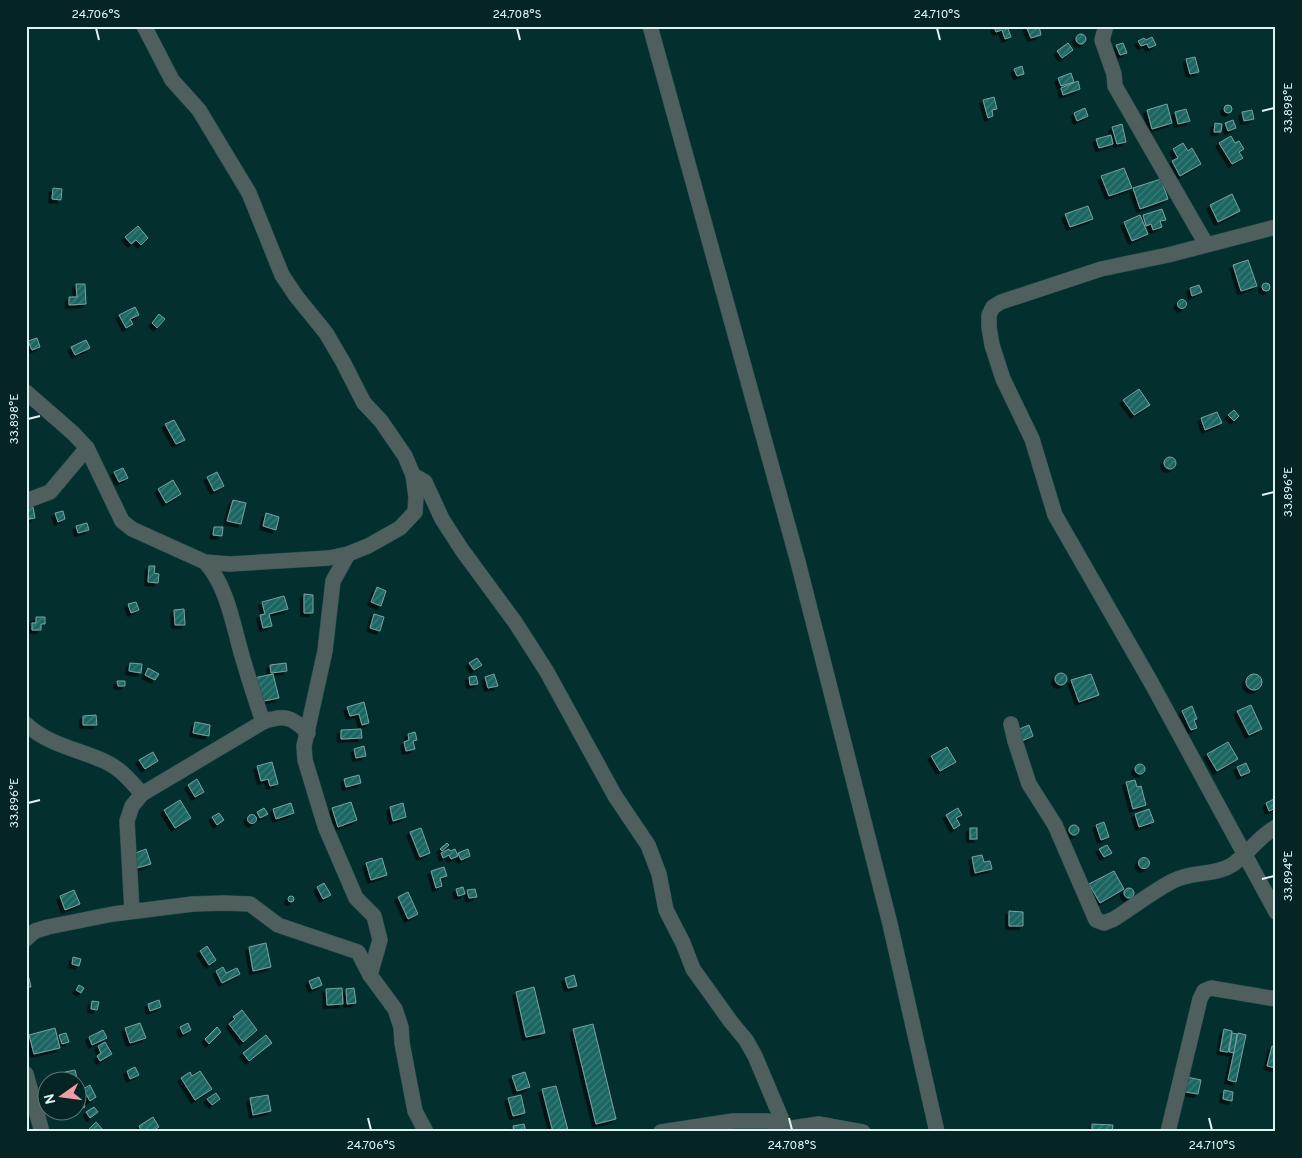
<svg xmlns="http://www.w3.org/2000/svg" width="1302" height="1158" font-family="Overpass,sans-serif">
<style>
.building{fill:url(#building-hatch);stroke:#79a3a0;filter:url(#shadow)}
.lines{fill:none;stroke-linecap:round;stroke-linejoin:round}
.minor-casing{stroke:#264f4e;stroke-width:16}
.minor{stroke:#4e5f5e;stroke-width:15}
.ticks{fill:none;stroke:#def4f2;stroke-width:2}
.neatline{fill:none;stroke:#def4f2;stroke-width:2}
.ticks-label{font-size:12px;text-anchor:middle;fill:#def4f2}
</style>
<defs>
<pattern id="building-hatch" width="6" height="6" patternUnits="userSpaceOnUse" patternTransform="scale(1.25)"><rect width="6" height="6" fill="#1b6662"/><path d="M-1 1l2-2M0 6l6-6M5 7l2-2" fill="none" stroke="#3c7c79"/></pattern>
<filter id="shadow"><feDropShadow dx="-3.5" dy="3.5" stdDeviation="0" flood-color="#0009"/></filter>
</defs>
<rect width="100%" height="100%" fill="#03302f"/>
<g class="building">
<path d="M1007 26 1011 37 1005 39 1002 30 996 32 994 27Z"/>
<path d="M1026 26H1039L1041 35 1031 38Z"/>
<circle cx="1081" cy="39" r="5"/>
<path d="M1152 37 1156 45 1149 48 1147 44 1141 46 1138 41 1144 38 1146 40Z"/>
<path d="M1068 43 1073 50 1062 58 1057 51Z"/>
<path d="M1123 43 1127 53 1120 55 1116 45Z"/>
<path d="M1195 57 1199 72 1190 74 1186 59Z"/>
<path d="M1022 66 1024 74 1017 76 1014 69Z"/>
<path d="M1071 73 1074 82 1061 86 1058 78Z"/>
<path d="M1078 81 1080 89 1063 95 1061 88Z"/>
<path d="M994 97 997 109 992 110 993 116 988 118 983 100Z"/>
<path d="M1167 104 1172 123 1152 129 1147 110Z"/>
<circle cx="1228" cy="109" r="4"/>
<path d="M1085 108 1088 116 1077 121 1074 113Z"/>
<path d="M1186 109 1190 121 1178 124 1175 112Z"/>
<path d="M1252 110 1254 119 1244 121 1242 112Z"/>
<path d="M1233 120 1236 128 1228 131 1225 123Z"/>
<path d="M1215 123 1222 124 1221 132H1214Z"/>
<path d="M1122 124 1126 142 1117 144 1112 127Z"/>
<path d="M1111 135 1113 144 1099 148 1096 139Z"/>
<path d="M1231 136 1235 143 1239 141 1244 149 1239 152 1243 158 1232 164 1219 143Z"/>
<path d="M1183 143 1188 151 1192 148 1201 164 1180 176 1172 161 1178 158 1173 149Z"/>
<path d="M1124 168 1132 188 1109 196 1101 176Z"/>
<path d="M1161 179 1168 199 1140 209 1133 188Z"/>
<path d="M53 188 62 189 61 200 52 199Z"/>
<path d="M1232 194 1240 211 1218 222 1210 205Z"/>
<path d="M1088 206 1093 219 1070 227 1065 214Z"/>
<path d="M1162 209 1166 220 1160 221 1162 227 1153 230 1151 224 1146 226 1143 215Z"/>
<path d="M1140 215 1148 234 1132 241 1124 222Z"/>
<path d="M138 226 148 238 141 245 136 240 131 244 125 237Z"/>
<path d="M1248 260 1257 286 1241 291 1233 265Z"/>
<circle cx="1266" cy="287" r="4"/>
<path d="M76 284H85L86 304 69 305V297H77Z"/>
<path d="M1199 285 1202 292 1192 296 1190 288Z"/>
<circle cx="1182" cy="304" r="4.5"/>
<path d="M135 307 139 315 130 319 133 324 126 328 119 315Z"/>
<path d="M159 314 165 319 157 328 152 323Z"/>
<path d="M37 338 40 347 32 350 28 341Z"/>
<path d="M86 340 90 348 75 355 71 347Z"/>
<path d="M1139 389 1150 405 1134 415 1123 400Z"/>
<path d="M1234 410 1239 416 1234 421 1228 415Z"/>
<path d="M1217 412 1222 423 1205 430 1201 418Z"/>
<path d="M174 420 185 440 176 444 165 424Z"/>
<circle cx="1170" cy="463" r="6"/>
<path d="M123 468 128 478 119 482 114 472Z"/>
<path d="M217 472 224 486 214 491 207 477Z"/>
<path d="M173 480 181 494 166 503 158 489Z"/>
<path d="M233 500 246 503 241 524 227 521Z"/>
<path d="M33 507 35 518 29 519 27 508Z"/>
<path d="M63 511 65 519 58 522 55 513Z"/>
<path d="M266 513 279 517 276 530 263 526Z"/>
<path d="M87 523 89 530 78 533 76 526Z"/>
<path d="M214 527H223L222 536 213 535Z"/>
<path d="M149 566H155L154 573 159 574 158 583 148 582Z"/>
<path d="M377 587 386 591 381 606 371 602Z"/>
<path d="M304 594 313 595V613H304Z"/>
<path d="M284 596 288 609 269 614 272 626 263 628 260 615 265 614 262 602Z"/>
<path d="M136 602 139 610 131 613 128 604Z"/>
<path d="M184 609 185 625H175L174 610Z"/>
<path d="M374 614 384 617 380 631 370 628Z"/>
<path d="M36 617H45V624H41V630H32V623H36Z"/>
<path d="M477 658 482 665 474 670 469 663Z"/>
<path d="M130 663 142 664 141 673 129 671Z"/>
<path d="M286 663 287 671 271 673 270 665Z"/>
<path d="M148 668 159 674 155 680 145 675Z"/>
<circle cx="1061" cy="679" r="6"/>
<circle cx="1254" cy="682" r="8"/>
<path d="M273 674 279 698 259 702 254 678Z"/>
<path d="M494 674 498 686 488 688 485 677Z"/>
<path d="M1091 674 1099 695 1079 702 1071 680Z"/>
<path d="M476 676 478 684 470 685 469 677Z"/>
<path d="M117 681H125V686H118Z"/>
<path d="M364 702 369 723 362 725 359 714 350 716 347 707Z"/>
<path d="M1251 705 1262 729 1249 735 1237 711Z"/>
<path d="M1192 706 1197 719 1194 720 1197 728 1191 730 1182 711Z"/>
<path d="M96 715 97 725H83V716Z"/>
<path d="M195 722 210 725 209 736 193 733Z"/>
<path d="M1029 725 1033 736 1022 741 1017 730Z"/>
<path d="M361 729 362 738 341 739V730Z"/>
<path d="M415 732 417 740 413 741 415 749 406 751 404 742 409 740 408 734Z"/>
<path d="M1228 742 1238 759 1217 771 1207 754Z"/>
<path d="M364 746 366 756 356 758 354 749Z"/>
<path d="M947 747 956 762 940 771 931 756Z"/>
<path d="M153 752 158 761 145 769 139 760Z"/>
<path d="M272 762 278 784 270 786 268 779 261 781 257 766Z"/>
<path d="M1246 763 1250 772 1241 776 1237 767Z"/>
<circle cx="1140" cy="769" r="5"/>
<path d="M359 775 361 783 346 787 344 779Z"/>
<path d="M197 779 204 792 195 797 188 785Z"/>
<path d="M1135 780 1137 787 1141 786 1146 805 1133 809 1126 782Z"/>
<path d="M1276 798V808L1269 811 1266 803Z"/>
<path d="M180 800 191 818 175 828 164 810Z"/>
<path d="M351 802 357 820 338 827 332 808Z"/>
<path d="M291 803 294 813 276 819 273 809Z"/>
<path d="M403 803 406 817 393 821 390 807Z"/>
<path d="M264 808 268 814 260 818 257 812Z"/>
<path d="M958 808 962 815 956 818 960 825 954 829 946 815Z"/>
<path d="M1149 809 1154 822 1139 827 1135 814Z"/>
<path d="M219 813 224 820 217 825 212 817Z"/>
<circle cx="252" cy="819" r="4.5"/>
<path d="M1104 822 1109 837 1101 840 1096 825Z"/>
<circle cx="1074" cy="830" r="5"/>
<path d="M421 828 430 853 420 857 410 832Z"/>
<rect x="970" y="828" width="7" height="11"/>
<path d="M447 843 449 845 442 851 440 849Z"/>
<path d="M1107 845 1112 853 1104 857 1099 849Z"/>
<path d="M146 849 151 864 137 868 133 854Z"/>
<path d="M449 849 450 851 455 849 458 856 451 859 449 855 443 858 441 853Z"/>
<path d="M468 849 470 856 461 860 458 853Z"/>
<path d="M982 855 984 862 990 861 992 869 975 873 972 857Z"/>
<circle cx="1144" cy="863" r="5.5"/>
<path d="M382 858 387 875 371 880 366 863Z"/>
<path d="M444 867 447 876 440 878 442 886 436 888 431 871Z"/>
<path d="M1114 871 1124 889 1100 903 1089 884Z"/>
<path d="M324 883 331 895 323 899 317 887Z"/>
<path d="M463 887 465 894 458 896 456 889Z"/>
<circle cx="1129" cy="893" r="5"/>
<path d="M475 889 477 897 469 898 467 890Z"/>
<path d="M74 890 80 904 65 910 60 896Z"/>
<path d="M408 892 418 914 408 919 398 897Z"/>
<circle cx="291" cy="899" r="3"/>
<path d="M1009 911 1023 912V926H1009Z"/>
<path d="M266 943 271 967 253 971 249 947Z"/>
<path d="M207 946 216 960 209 965 200 951Z"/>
<path d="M73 957 81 959 79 966 72 964Z"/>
<path d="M223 967 226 973 237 968 240 974 222 983 216 971Z"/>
<path d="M574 975 577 986 568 988 565 978Z"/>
<path d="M319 977 322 985 312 989 309 981Z"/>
<path d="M26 978H29L31 987H26Z"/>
<path d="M79 985 84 988 81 993 76 990Z"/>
<path d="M534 987 545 1033 526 1037 516 992Z"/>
<path d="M342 988 343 1004 327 1005 326 989Z"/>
<path d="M354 988 356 1003 347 1004 346 989Z"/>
<path d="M159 1000 161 1007 150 1011 148 1004Z"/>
<path d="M92 1001 99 1002 97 1010 91 1009Z"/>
<path d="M242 1010 257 1030 243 1042 229 1024 235 1019 233 1017Z"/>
<path d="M140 1023 146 1038 130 1043 125 1028Z"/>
<path d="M188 1023 191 1030 183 1034 180 1027Z"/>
<path d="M593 1024 616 1119 596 1124 573 1029Z"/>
<path d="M217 1027 221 1032 209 1044 205 1039Z"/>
<path d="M55 1028 60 1048 34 1054 29 1035Z"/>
<path d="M1224 1029 1232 1031 1228 1052 1220 1051Z"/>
<path d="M103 1030 107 1038 92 1045 89 1037Z"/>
<path d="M66 1033 69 1042 62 1044 59 1035Z"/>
<path d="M1232 1033 1237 1034 1234 1053 1229 1052Z"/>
<path d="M1238 1033 1246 1035 1236 1082 1228 1080Z"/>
<path d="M266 1035 272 1043 249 1061 243 1053Z"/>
<path d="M105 1042 112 1054 100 1061 97 1056 101 1053 98 1046Z"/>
<path d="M1272 1046 1276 1047V1068L1267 1066Z"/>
<path d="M135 1067 139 1075 130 1079 127 1071Z"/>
<path d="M75 1070 78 1082V1080H67L65 1072Z"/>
<path d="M200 1071 212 1089 195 1100 181 1078 190 1072 192 1076Z"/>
<path d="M525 1072 530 1087 517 1091 512 1076Z"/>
<path d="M1182 1076 1201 1080 1198 1094 1180 1091Z"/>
<path d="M90 1085 96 1097 90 1101 83 1089Z"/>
<path d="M556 1086 568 1130 561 1132H553L542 1089Z"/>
<path d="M1224 1090 1233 1092 1232 1101 1223 1099Z"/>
<path d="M216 1093 220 1099 212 1105 207 1099Z"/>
<path d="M268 1095 271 1111 253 1115 250 1098Z"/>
<path d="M521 1095 525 1113 513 1116 508 1098Z"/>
<path d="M81 1099 85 1107 78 1110V1100Z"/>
<path d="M94 1107 98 1112 90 1118 86 1112Z"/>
<path d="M153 1117 159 1127 151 1132H142L139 1126Z"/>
<path d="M96 1122 104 1131 86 1132Z"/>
<path d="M524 1124 526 1132H514L513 1126Z"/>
<path d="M1092 1124 1113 1125 1112 1132H1092Z"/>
</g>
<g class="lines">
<defs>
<g id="minor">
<path d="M144 26 172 80 199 110 249 193 282 275 296 296 326 333 343 362 364 403 381 421 405 456 413 475 425 482 442 519 462 550 515 622 547 672 615 796 648 845 659 874 666 910 683 943 693 969 731 1022 746 1040 755 1056 787 1132"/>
<path d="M650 26 798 562 890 924 937 1132"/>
<path d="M1106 26 1102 40 1114 74 1115 86 1206 244"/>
<path d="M1276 227 1168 255 1101 269 1001 302 993 307 989 315V327L992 345 1003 379 1032 439 1055 515 1152 684 1276 912"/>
<path d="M26 392 73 433 87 448 122 521 132 529 205 562 230 564 329 558 348 554 368 546 400 528 415 512 416 497 413 475"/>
<path d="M26 501 50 492 87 448"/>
<path d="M348 554 333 581 325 651 304 746 305 760 325 826 356 898 374 916 380 940 370 975"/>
<path d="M205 562C228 587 233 626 243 659 249 680 256 701 263 722"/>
<path d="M26 724C48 745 78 749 104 761 120 768 131 781 142 794"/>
<path d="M1011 724 1015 741 1029 784 1055 825 1096 920 1104 923 1114 919C1133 907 1153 891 1173 881 1191 871 1214 876 1232 865 1248 854 1259 836 1276 827"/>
<path d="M132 911 127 821 132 806 142 794 263 722C285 714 292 717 308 733"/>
<path d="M26 939 35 931 48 927 113 914 193 904 224 903 250 904 278 925 358 952 370 975 395 1009 401 1027 402 1043 415 1111 426 1132"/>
<path d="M26 1074 42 1132"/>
<path d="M661 1132 733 1121H768L785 1129 819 1124 863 1132"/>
<path d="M1168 1132 1200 999 1204 991 1211 988 1276 999"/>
</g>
</defs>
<use href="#minor" class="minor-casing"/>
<use href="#minor" class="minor"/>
</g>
<path class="ticks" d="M96 28 99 40M517 28 520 40M937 28 940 40M1262 111 1274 108M28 419 40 416M1262 495 1274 492M28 803 40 800M1262 879 1274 876M368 1118 371 1130M789 1118 792 1130M1209 1118 1212 1130"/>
<rect width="1302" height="1158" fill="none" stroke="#052524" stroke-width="55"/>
<g transform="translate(62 1096) rotate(256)"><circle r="24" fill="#052524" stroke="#5c7876"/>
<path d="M0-4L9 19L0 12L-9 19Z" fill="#f49aa6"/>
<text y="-8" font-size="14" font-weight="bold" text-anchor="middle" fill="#def4f2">N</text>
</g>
<rect x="28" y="28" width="1246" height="1102" class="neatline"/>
<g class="ticks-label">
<text x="96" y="18">24.706°S</text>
<text x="517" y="18">24.708°S</text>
<text x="937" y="18">24.710°S</text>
<text transform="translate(1288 108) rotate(-90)" y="4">33.898°E</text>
<text transform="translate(14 419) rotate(-90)" y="4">33.898°E</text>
<text transform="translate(1288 492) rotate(-90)" y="4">33.896°E</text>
<text transform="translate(14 803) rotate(-90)" y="4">33.896°E</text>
<text transform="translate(1288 876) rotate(-90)" y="4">33.894°E</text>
<text x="371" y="1149">24.706°S</text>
<text x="792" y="1149">24.708°S</text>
<text x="1212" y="1149">24.710°S</text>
</g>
</svg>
